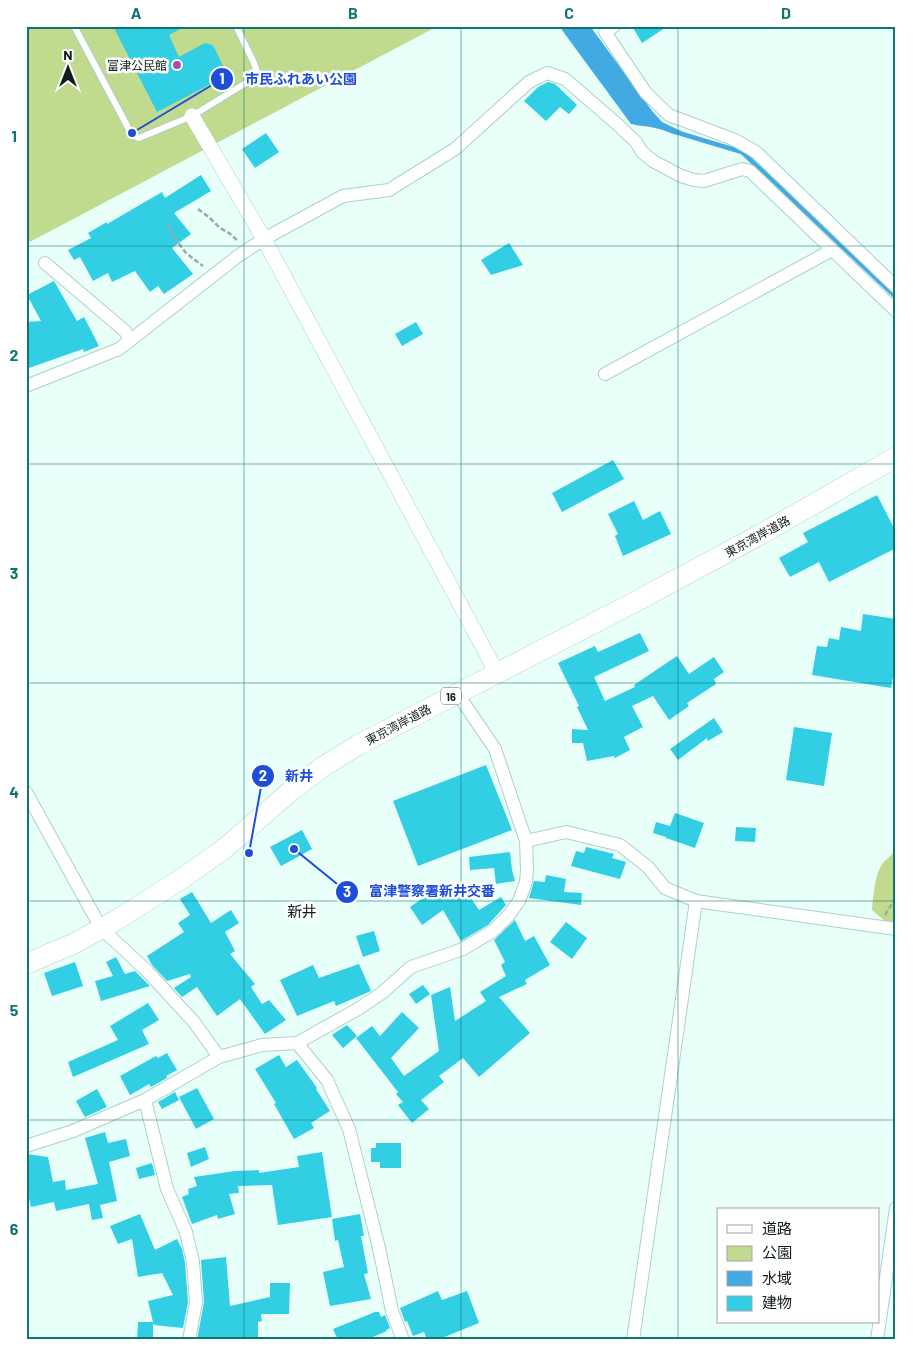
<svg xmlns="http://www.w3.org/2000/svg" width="922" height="1366" font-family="Barlow,'Noto Sans JP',sans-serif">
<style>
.green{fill:#c0db8e}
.water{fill:#42a9e2}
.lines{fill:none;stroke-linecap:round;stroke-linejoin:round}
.stream{stroke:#42a9e2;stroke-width:4.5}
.building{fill:#31cee4}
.service-casing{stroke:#abd1c9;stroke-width:8}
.minor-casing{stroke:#abd1c9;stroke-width:14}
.tertiary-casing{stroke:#abd1c9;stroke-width:16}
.trunk-casing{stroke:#abd1c9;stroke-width:21}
.path{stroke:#99aca9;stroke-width:2.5;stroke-dasharray:5 2.5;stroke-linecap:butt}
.service{stroke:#fff;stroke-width:6}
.minor{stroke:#fff;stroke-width:12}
.tertiary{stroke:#fff;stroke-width:15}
.trunk{stroke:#fff;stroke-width:20}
.grid{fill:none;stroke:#0f766e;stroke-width:1;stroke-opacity:0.55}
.poi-dot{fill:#a74cb7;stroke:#fff;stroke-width:2}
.labels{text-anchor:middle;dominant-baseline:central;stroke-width:5;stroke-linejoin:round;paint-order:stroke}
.shield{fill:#fff;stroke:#586260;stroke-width:1}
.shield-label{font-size:11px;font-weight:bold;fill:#101e1c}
.poi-label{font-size:12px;fill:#101e1c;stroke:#fff;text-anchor:end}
.street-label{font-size:12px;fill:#101e1c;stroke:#fff}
.quarter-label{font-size:15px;fill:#101e1c;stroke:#fff}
.leader{fill:none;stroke:#1d4ed8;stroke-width:2}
.callout-dot{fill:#1d4ed8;stroke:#fff;stroke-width:2}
.mark-label{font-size:15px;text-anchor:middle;font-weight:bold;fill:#fff}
.callout-label{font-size:14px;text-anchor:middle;font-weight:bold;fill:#1d4ed8;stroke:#fff;stroke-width:5;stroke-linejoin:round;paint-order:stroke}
.neatline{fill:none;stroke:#0f766e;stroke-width:2}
.grid-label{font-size:16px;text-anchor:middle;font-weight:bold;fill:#0f766e}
</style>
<rect width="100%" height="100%" fill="#e8fffa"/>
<g class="green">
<path d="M26 26H438L26 244Z"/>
<path d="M896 847V922H895L885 921 872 910C873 897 875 873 883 863 889 856 892 857 896 847Z"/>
</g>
<path class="water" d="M559 26H590L653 112 662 122 683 132 687 136C675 137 667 130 655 128 647 126 639 126 631 124Z"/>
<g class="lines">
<path class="stream" d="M682 134 742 152 896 297"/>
</g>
<g class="building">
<path d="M113 26H186L169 35 179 57 205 43 212 45 214 47 226 72V76L157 112Z"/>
<path d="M632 26H668L642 43Z"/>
<path d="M262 70 273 71V87H260Z"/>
<path d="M548 82 555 84 577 105 569 114 560 107 546 121 524 101 538 87Z"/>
<path d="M266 133 279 152 255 168 242 149Z"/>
<path d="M201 175 211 191 174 213 191 234 172 248 193 274 164 294 158 286 150 292 135 271 112 282 108 273 93 281 80 257 74 260 68 250 91 238 88 233 107 222V224L162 192 165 198Z"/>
<path d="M509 243 523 265 491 275 481 260Z"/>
<path d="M54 281 77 321 84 317 99 346 84 352 83 349 26 369V322L41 321 27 295Z"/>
<path d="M416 322 423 334 402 346 395 334Z"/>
<path d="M613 460 624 479 562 512 552 493Z"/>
<path d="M877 495 896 532V548L829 582 819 562 790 577 779 558 808 542 803 533Z"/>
<path d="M634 501 643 520 660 511 671 534 623 556 615 536 618 534 608 514Z"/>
<path d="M863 614 896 619V659L891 688 812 675 817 646 827 647 829 638 839 640 841 627 861 631Z"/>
<path d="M640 633 649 651 594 677 605 701 635 687 634 685 677 656 689 674 714 657 724 672 714 679 716 684 687 703 689 706 669 720 653 696 632 706 643 727 624 737 630 750 615 758 614 756 587 761 583 743H572V729L588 730 577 707 579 706 558 663 595 646 598 652Z"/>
<path d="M714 718 723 732 708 741 707 738 678 760 670 749Z"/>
<path d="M794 727 832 733 824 786 786 780Z"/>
<path d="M486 765 512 830 418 866 393 801Z"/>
<path d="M675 813 704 823 695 848 666 838V837L653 833 656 822 670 826Z"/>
<path d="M736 827 756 828 755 842 735 841Z"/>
<path d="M302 830 312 849 281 866 270 847Z"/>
<path d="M586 847 614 854 612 858 626 862 620 879 571 866 576 851 584 853Z"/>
<path d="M510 852 512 870 515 881 496 884 494 868 470 870 469 857Z"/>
<path d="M546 875 566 879 564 892 582 893 581 905 529 898 534 881 545 882Z"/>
<path d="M461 884 479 910 501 897 506 905 488 925 461 941 443 910 422 925 410 907 439 887 445 896Z"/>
<path d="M192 892 211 923 231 910 239 923 225 932 235 951 230 954 255 984 251 987 262 1004 269 1000 286 1020 265 1034 240 999 217 1016 197 987 182 997 174 988 191 977 190 974 167 981 152 965 147 956 184 932 178 923 190 915 180 899Z"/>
<path d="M515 920 525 941 534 936 550 965 525 980 527 984 499 997 530 1033 479 1077 463 1058 439 1076 444 1082 421 1100 429 1109 412 1123 398 1105 403 1102 396 1094 398 1092 356 1038 372 1026 380 1036 402 1012 419 1028 391 1058 404 1076 439 1051 431 995 450 987 455 1021 486 1001 480 992 506 976 501 965 505 962 494 940Z"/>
<path d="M566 922 587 938 572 959 550 942Z"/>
<path d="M374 931 380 951 363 957 356 936Z"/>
<path d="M116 957 125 974 135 971 150 986 101 1001 95 981 113 976 106 962Z"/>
<path d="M75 962 83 986 52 996 44 973Z"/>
<path d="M359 964 371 991 336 1006 334 1001 297 1016 280 980 313 965 319 978Z"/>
<path d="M423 985 430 994 416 1004 409 994Z"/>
<path d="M148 1003 159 1020 142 1030 149 1044 73 1077 68 1062 118 1040 110 1026Z"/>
<path d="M347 1025 357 1036 343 1048 332 1035Z"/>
<path d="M167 1053 177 1070 166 1076 167 1078 151 1087 149 1084 130 1095 120 1076 156 1056 158 1058Z"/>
<path d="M279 1055 286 1067 297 1060 317 1088 316 1089 330 1111 311 1123 314 1128 294 1139 274 1104 276 1103 255 1069Z"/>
<path d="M197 1088 214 1119 196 1129 179 1097Z"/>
<path d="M97 1089 107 1107 85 1117 76 1101Z"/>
<path d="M175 1092 179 1100 162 1109 158 1102Z"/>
<path d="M105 1132 108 1143 126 1139 130 1156 109 1162 117 1201 100 1205 103 1218 92 1220 89 1204 56 1211 54 1202 31 1207 26 1185V1154L48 1157 53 1182 65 1180 66 1190 98 1184 85 1138Z"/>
<path d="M376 1143H401V1168H380V1162H371V1148H376Z"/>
<path d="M205 1147 209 1159 191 1167 187 1153Z"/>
<path d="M322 1152 332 1217 278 1225 272 1185 238 1186 239 1193 229 1194 235 1214 218 1219 217 1215 192 1224 182 1197 189 1194 188 1189 197 1186 194 1177 235 1171 259 1170V1173L299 1167 297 1156Z"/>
<path d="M152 1163 155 1175 139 1179 136 1168Z"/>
<path d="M140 1214 155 1250 177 1239 182 1249 185 1263 188 1302 183 1328 154 1325 153 1323V1340H137L138 1322H153L148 1301 173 1295 162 1273 138 1277 132 1239 118 1244 110 1226Z"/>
<path d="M360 1214 364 1236H361L368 1273 364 1274 371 1299 330 1306 323 1272 344 1267 338 1240 335 1241 332 1219Z"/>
<path d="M226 1257 230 1306 270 1297V1283H290L289 1314H261L262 1321 258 1322V1340H197L204 1302 201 1260Z"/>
<path d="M438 1291 442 1300 467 1291 479 1323 437 1340H427L424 1332 413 1336 407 1321 405 1322 400 1308Z"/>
<path d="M375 1312H379L381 1317 385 1315 390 1328 386 1330 387 1331 366 1340H338L333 1329Z"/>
</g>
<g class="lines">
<defs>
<path id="service" d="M74 26 132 135 139 138 192 116 254 78 257 72 254 63 236 26"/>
<g id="minor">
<path d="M614 26 605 32 646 93 669 115 735 140 756 152 896 287"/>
<path d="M45 263 125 331 130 340"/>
<path d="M605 374 832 250"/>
<path d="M26 386 119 349 238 256 264 239 343 196 389 190 455 149 529 82 547 73 565 79 617 124 636 142 642 152 653 161 681 176 694 180 704 181 742 169 750 171 896 311"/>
<path d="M26 792 101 928 148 972 194 1022 219 1057"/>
<path d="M526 841 566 832 620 845 648 867 665 888 696 901 896 929"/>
<path d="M297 1043 327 1080 349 1129 379 1248 392 1311 403 1340"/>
<path d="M145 1100 167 1189 186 1232 193 1262 196 1302 189 1340"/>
<path d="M26 1146 73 1131 145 1100 219 1057 262 1045 297 1043 358 1009 382 993 411 967 463 949 493 931 509 915 519 901 526 882 527 870 526 841 495 749 457 693"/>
<path d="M633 1340 696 901"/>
<path d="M877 1340 896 1208"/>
</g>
<path id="tertiary" d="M192 116 264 239 497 673"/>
<path id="trunk" d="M26 964 75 943 115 921 183 878 225 848 291 791 324 766 358 745 633 603 763 533 896 457"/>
</defs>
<use href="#service" class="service-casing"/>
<use href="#minor" class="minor-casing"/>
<use href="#tertiary" class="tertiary-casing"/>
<use href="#trunk" class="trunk-casing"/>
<g class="path">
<path d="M198 209 210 218 220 228 229 233 238 241"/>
<path d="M168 224 173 236 186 253 203 266"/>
<path d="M885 915 896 897"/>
</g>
<use href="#service" class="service"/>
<use href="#minor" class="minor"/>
<use href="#tertiary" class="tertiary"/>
<use href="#trunk" class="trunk"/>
</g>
<path class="grid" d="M244 26V1340M461 26V1340M678 26V1340M26 246H896M26 464H896M26 683H896M26 901H896M26 1120H896"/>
<circle class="poi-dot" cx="177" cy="65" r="5"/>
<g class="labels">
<rect class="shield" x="441" y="687.5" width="20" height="17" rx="4"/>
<g class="shield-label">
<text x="451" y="696">16</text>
</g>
<g class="poi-label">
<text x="167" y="65">富津公民館</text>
</g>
<g class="street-label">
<text transform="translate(757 536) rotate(-29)">東京湾岸道路</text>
<text transform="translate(398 724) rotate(-28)">東京湾岸道路</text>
</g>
<g class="quarter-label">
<text x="302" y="911">新井</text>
</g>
</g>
<path class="leader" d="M132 133L222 79M249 853L263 776M294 849L347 892"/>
<g class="callout-dot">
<circle cx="132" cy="133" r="5"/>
<circle cx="249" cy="853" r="5"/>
<circle cx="294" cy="849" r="5"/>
<circle cx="222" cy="79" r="12"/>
<circle cx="263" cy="776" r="12"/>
<circle cx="347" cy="892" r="12"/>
</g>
<g class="mark-label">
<text x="222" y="84">1</text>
<text x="263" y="781">2</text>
<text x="347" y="897">3</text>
</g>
<g class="callout-label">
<text x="301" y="84">市民ふれあい公園</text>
<text x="299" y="781">新井</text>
<text x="432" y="896">富津警察署新井交番</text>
</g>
<rect width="922" height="1366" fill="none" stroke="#ffffff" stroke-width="55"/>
<rect x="717" y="1208" width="162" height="115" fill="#ffffff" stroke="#9fa5a4"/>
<rect x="727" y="1225" width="25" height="8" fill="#ffffff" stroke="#9fa5a4"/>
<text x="762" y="1234" font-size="15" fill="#101e1c">道路</text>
<rect x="727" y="1246" width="25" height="15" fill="#c0db8e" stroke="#9fa5a4"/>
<text x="762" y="1258" font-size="15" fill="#101e1c">公園</text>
<rect x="727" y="1271" width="25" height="15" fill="#42a9e2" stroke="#9fa5a4"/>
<text x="762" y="1284" font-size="15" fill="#101e1c">水域</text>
<rect x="727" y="1296" width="25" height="15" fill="#31cee4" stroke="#9fa5a4"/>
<text x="762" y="1308" font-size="15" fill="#101e1c">建物</text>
<g transform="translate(68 68)" stroke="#ffffff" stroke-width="4" paint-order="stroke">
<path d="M0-4L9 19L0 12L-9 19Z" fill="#101e1c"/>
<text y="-8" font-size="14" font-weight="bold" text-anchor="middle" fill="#101e1c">N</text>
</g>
<rect x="28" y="28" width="866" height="1310" class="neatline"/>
<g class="grid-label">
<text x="136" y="19">A</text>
<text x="353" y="19">B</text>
<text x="569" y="19">C</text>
<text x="786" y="19">D</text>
<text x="14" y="142">1</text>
<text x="14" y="361">2</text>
<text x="14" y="579">3</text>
<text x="14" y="798">4</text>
<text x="14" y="1016">5</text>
<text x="14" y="1235">6</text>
</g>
</svg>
